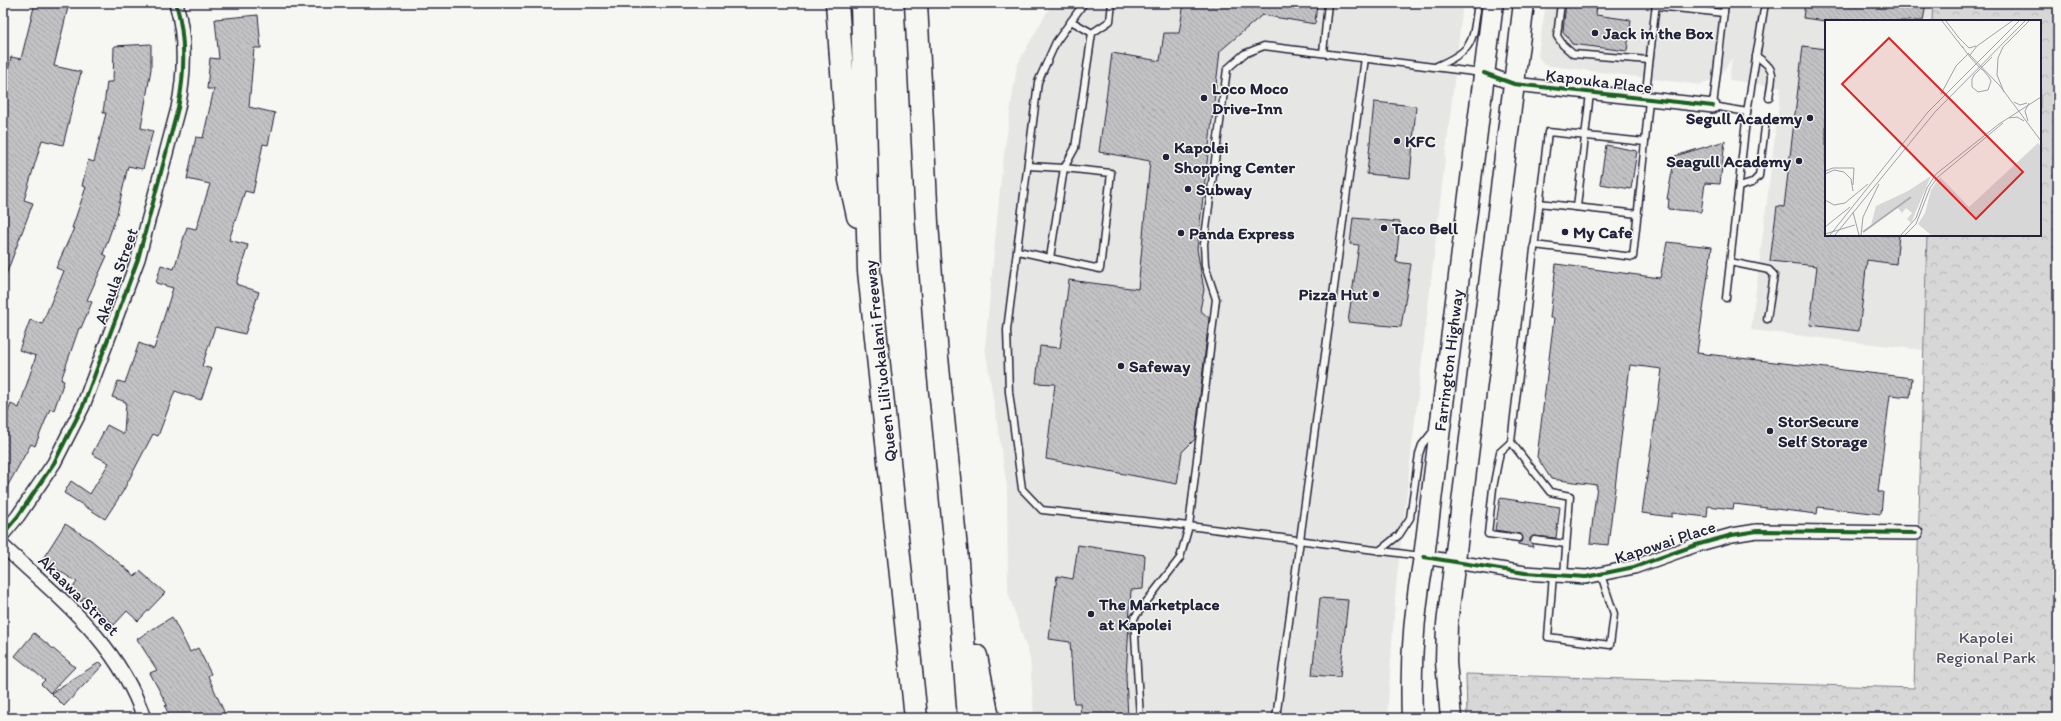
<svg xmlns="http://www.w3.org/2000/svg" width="2061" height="721" font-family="Itim,sans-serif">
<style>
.built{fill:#e6e6e4}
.park{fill:url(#park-crowns);stroke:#7c7c89}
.building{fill:url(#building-back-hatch);stroke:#22223b}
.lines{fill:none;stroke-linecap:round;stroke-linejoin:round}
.service-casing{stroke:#22223b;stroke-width:9}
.minor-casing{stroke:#22223b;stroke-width:16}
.primary-casing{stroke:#22223b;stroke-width:23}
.motorway-casing{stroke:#22223b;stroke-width:25}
.service{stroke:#f6f6f2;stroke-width:6}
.minor{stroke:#f6f6f2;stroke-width:13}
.primary{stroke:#f6f6f2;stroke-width:20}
.motorway{stroke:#f6f6f2;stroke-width:22}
.cycleway-casing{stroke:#f6f6f2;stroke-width:6}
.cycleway{stroke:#1b5e20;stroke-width:4}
.poi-dot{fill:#22223b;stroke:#f6f6f2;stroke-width:1.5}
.labels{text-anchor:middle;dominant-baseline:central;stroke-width:3;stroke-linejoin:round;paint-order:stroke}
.poi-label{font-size:17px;font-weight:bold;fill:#22223b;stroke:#f6f6f2;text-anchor:start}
.street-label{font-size:17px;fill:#22223b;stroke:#f6f6f2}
.park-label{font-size:17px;fill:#4f4f62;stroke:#f6f6f2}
.inset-river{fill:none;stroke:#adadb3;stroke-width:2}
.inset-road{fill:none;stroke:#a1a1a9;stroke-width:1}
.view{fill:#d62828;fill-opacity:0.15;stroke:#d62828;stroke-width:2}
.inset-edge{fill:none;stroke:#22223b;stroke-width:2}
</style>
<defs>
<pattern id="park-crowns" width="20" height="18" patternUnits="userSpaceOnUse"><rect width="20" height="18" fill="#d7d7d7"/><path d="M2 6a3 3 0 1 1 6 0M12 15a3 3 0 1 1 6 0" fill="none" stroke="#b8b8b9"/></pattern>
<pattern id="building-back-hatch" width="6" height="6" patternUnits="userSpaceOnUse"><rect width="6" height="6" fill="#c2c2c4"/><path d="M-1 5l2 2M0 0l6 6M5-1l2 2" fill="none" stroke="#a6a6a9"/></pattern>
</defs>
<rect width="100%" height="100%" fill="#f6f6f2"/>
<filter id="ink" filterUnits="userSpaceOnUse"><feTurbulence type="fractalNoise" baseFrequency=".025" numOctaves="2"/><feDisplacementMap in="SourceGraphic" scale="8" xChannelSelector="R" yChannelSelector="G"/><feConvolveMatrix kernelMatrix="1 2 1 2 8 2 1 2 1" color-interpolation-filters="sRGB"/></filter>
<g filter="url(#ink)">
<g class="built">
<path d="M1052 3H1463L1396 586 1387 718H1034L1030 658 1008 592 1007 487 985 347 1002 168 1017 65Z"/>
<path d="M1546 3H1933L1932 21H1826V235H1927L1924 350 1751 330 1781 87 1729 80 1732 58 1722 73 1715 78 1701 85 1544 65 1538 56 1539 48Z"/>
</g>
<path class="park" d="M1933 3H2058V718H1467L1466 674 1914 688 1927 235H2040V21H1932Z"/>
<g class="building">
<path d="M35 3H69L54 66 81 72 63 145 42 140 24 200 33 203 4 280 3 93 11 57 21 59Z"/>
<path d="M1184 3H1317L1315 24 1262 15 1220 51 1197 249 1204 290 1200 310 1209 318 1195 439 1182 452 1177 484 1046 459 1055 384 1036 383 1040 346 1060 348 1069 280 1138 289 1150 161 1099 152 1112 53 1160 61 1164 33H1179Z"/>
<path d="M1566 3H1597L1596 15 1631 20 1627 51 1572 44 1563 31Z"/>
<path d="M1805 3H1926L1923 21H1826L1803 18Z"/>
<path d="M258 15 261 48H254L249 107 275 113 268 145 263 144 253 193 245 191 229 240 248 245 236 284 259 292 245 334 215 327 202 366 212 369 201 400 175 391 158 436 153 434 122 493 105 519 64 493 71 481 90 494 109 463 92 454 107 425 124 434 126 402 112 397 118 381 125 383 139 343 154 349 173 288 156 283 161 265 174 269 187 227 196 229 210 184 187 179 196 137 203 138 214 89H207L210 58 219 59 215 19Z"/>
<path d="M151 44V69L141 128 153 131 143 169 128 166 117 214 103 254 107 256 87 300 92 302 81 328H79L61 380 64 381 54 410 50 409 35 446 31 444 3 494V424L11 404 19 408 36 356 19 350 30 320 42 324 64 271 56 268 74 228H72L86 187 82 186 88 160 94 162 106 113H103L107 82H113L114 46Z"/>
<path d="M1803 46 1826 49V235H1899L1896 264 1867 260 1859 331 1810 325 1817 266 1770 261 1777 206 1784 207Z"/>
<path d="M1374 102 1416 106 1410 178 1367 174Z"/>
<path d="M1725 141 1720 184 1705 183 1701 212 1668 209 1669 199H1667L1675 156Z"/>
<path d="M1606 145 1637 151 1631 189 1600 184Z"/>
<path d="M1353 218 1400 222 1396 262 1411 264 1401 327 1348 322 1359 245 1350 244Z"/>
<path d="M1667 242 1712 247 1697 353 1912 378 1910 397 1890 395 1878 492H1883L1881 514 1818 507 1817 514 1734 504 1733 509 1708 506 1707 517 1672 513V517L1642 513 1662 369 1630 365 1608 545 1590 543 1597 485 1551 479 1537 457 1554 318H1550L1556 264 1660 278Z"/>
<path d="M1500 498 1560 507 1556 538 1533 536 1530 540 1533 547 1517 544 1523 540 1521 534 1495 530Z"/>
<path d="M65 524 91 540 135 576 140 571 165 593 138 621 127 611 114 625 84 597 81 602 69 592 77 582 42 560Z"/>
<path d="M1078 545 1145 555 1143 589 1131 590 1126 677 1128 718H1081L1080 703H1074L1070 642 1049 639 1057 576 1073 579Z"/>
<path d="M1320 598 1348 600 1340 677 1312 675Z"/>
<path d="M172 617 190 652 198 648 211 674 208 676 225 714 216 718H170L165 706 167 705 150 673 157 670 137 639Z"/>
<path d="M34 633 75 667 50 693 41 684 45 680 15 656Z"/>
<path d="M100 662 103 665 64 706 51 693Z"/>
</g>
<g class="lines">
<defs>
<g id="service">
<path d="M1084 3 1056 42 1038 82 1007 330 1009 392 1022 489 1042 510 1189 526 1421 556"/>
<path d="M1561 3 1557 36 1563 45 1573 54 1649 60"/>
<path d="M1725 3 1713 106 1747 112 1726 298"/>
<path d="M1656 6 1724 13"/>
<path d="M1071 21 1092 33 1110 21 1112 3"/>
<path d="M1323 53 1328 3"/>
<path d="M1756 56C1778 71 1772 73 1769 98"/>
<path d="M1437 66C1476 49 1472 42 1478 3"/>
<path d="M1645 100 1656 3"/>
<path d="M1747 112 1765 3"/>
<path d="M1645 142 1649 100"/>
<path d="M1028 166 1064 168 1050 258"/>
<path d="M1739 187 1752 183 1759 176 1765 127"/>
<path d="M1539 203 1638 214"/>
<path d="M1577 207 1590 93"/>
<path d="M1534 245 1633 257 1645 142 1548 132 1511 442 1550 492 1570 496 1564 575"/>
<path d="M1018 251 1100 269 1111 173 1064 168 1075 148 1092 33"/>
<path d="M1730 262 1769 270 1774 275 1767 319"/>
<path d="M1511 442 1500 452 1493 488 1488 534 1519 538"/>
<path d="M1534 540 1566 544"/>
<path d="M1379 551 1399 535 1410 518 1419 454 1422 445 1434 430"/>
<path d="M1553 575 1548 637 1610 645 1614 614 1601 575"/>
<path d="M1140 718 1134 618 1180 558 1189 526 1216 299 1205 266 1204 244 1227 69 1244 54 1264 46 1482 73"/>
<path d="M1276 718 1365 58"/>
</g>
<g id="minor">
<path d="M1484 73 1514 84 1713 106"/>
<path d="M3 534 18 516 54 463 83 406 138 259 178 108C185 73 186 38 176 3"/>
<path d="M3 546C60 599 118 642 144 718"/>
<path d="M1424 557 1525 573 1586 577 1634 567 1696 545 1732 535 1757 531 1916 533"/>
</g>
<g id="primary">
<path id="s1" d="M1412 718C1410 664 1414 610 1424 557L1493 3"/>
<path d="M1451 718 1446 662 1447 624 1524 3"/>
</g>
<g id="motorway">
<path d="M837 3 850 180 858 216"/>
<path d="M862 3 869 271 916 718"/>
<path d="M916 3 927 223 937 357 956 549 969 718"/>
<path d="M976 656 988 718"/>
</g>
</defs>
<use href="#service" class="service-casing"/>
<use href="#minor" class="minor-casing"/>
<use href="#primary" class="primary-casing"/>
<use href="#motorway" class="motorway-casing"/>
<use href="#service" class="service"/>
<use href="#minor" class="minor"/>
<use href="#primary" class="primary"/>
<use href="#motorway" class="motorway"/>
<defs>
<g id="cycleway">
<path d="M1484 73 1514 84 1713 106"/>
<path d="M3 534 18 516 54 463 83 406 138 259 178 108C185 73 186 38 176 3"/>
<path d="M1424 557 1525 573 1586 577 1634 567 1696 545 1732 535 1757 531 1916 533"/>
</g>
</defs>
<use href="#cycleway" class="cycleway-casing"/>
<use href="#cycleway" class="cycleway"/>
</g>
</g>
<g class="poi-dot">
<circle cx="1595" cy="33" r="4"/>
<circle cx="1204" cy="98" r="4"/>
<circle cx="1810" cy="118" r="4"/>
<circle cx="1397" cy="141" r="4"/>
<circle cx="1166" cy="157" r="4"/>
<circle cx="1799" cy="161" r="4"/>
<circle cx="1188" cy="189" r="4"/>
<circle cx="1384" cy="228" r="4"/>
<circle cx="1565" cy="232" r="4"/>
<circle cx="1181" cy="233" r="4"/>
<circle cx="1376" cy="294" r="4"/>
<circle cx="1121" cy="366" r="4"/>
<circle cx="1770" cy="431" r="4"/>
<circle cx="1091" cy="614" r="4"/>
</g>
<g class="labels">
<g class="poi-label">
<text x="1603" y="33">Jack in the Box</text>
<text x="1212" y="88">Loco Moco<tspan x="1212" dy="20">Drive-Inn</tspan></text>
<text x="1802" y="118" text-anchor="end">Segull Academy</text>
<text x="1405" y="141">KFC</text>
<text x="1174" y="147">Kapolei<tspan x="1174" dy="20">Shopping Center</tspan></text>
<text x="1791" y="161" text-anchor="end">Seagull Academy</text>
<text x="1196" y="189">Subway</text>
<text x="1392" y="228">Taco Bell</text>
<text x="1573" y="232">My Cafe</text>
<text x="1189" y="233">Panda Express</text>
<text x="1368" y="294" text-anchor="end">Pizza Hut</text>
<text x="1129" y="366">Safeway</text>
<text x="1778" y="421">StorSecure<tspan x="1778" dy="20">Self Storage</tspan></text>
<text x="1099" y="604">The Marketplace<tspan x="1099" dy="20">at Kapolei</tspan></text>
</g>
<g class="street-label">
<text transform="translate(1599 81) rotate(7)">Kapouka Place</text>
<text transform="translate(116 276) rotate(-71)">Akaula Street</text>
<text stroke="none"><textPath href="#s1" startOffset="360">Farrington Highway</textPath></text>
<text transform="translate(880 361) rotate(-96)">Queen Liliʻuokalani Freeway</text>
<text transform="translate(1665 542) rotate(-18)">Kapowai Place</text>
<text transform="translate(79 595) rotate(45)">Akaawa Street</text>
</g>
<g class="park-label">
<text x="1986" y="637">Kapolei<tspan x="1986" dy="20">Regional Park</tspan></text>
</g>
</g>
<g transform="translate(1825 20)">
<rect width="216" height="216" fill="#f6f6f2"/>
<path d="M213 123 216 126V215H106L93 204 100 193 106 170 115 157 144 187ZM106 156 86 203 82 199 87 193 81 188 77 193 72 187 46 205 51 186 83 171Z" fill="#d7d7d7"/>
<path d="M216 160V215H193L199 195 209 194V166Z" fill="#d7d7d7"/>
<path class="inset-river" d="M38 212 86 177"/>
<path class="inset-road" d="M117 1 138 28M121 1 134 18M133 17 144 28 151 26M137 26 141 32 145 37 155 48 158 50 164 57 166 61 163 70 153 72 147 67V59L149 55 167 37M143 33 175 66 216 121M145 35 152 26 187 1M179 72 172 55 173 38 178 27 204 1M116 74 131 46 143 34M189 82 195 85 202 83M184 98 192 97 199 101M203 101 200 91 204 83M0 151 8 148H29L28 165M0 154 9 150 19 152 26 159 28 171M0 180 9 185 20 183 43 164M28 192 34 215M0 207 25 187M0 214 30 205M5 215 103 92 194 1M10 215 110 92 200 1M36 215 38 197 54 164M76 215 91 198 102 168 111 154 174 104 216 77M80 215 91 204 105 168 113 157 178 103"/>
<path class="view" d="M64 18 198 152 151 199 17 64Z"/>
<rect width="216" height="216" class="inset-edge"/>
</g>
<rect width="2061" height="721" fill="none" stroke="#f6f6f2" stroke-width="16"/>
<rect x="8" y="8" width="2045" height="705" fill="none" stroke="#22223b" stroke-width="1.5" filter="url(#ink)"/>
</svg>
